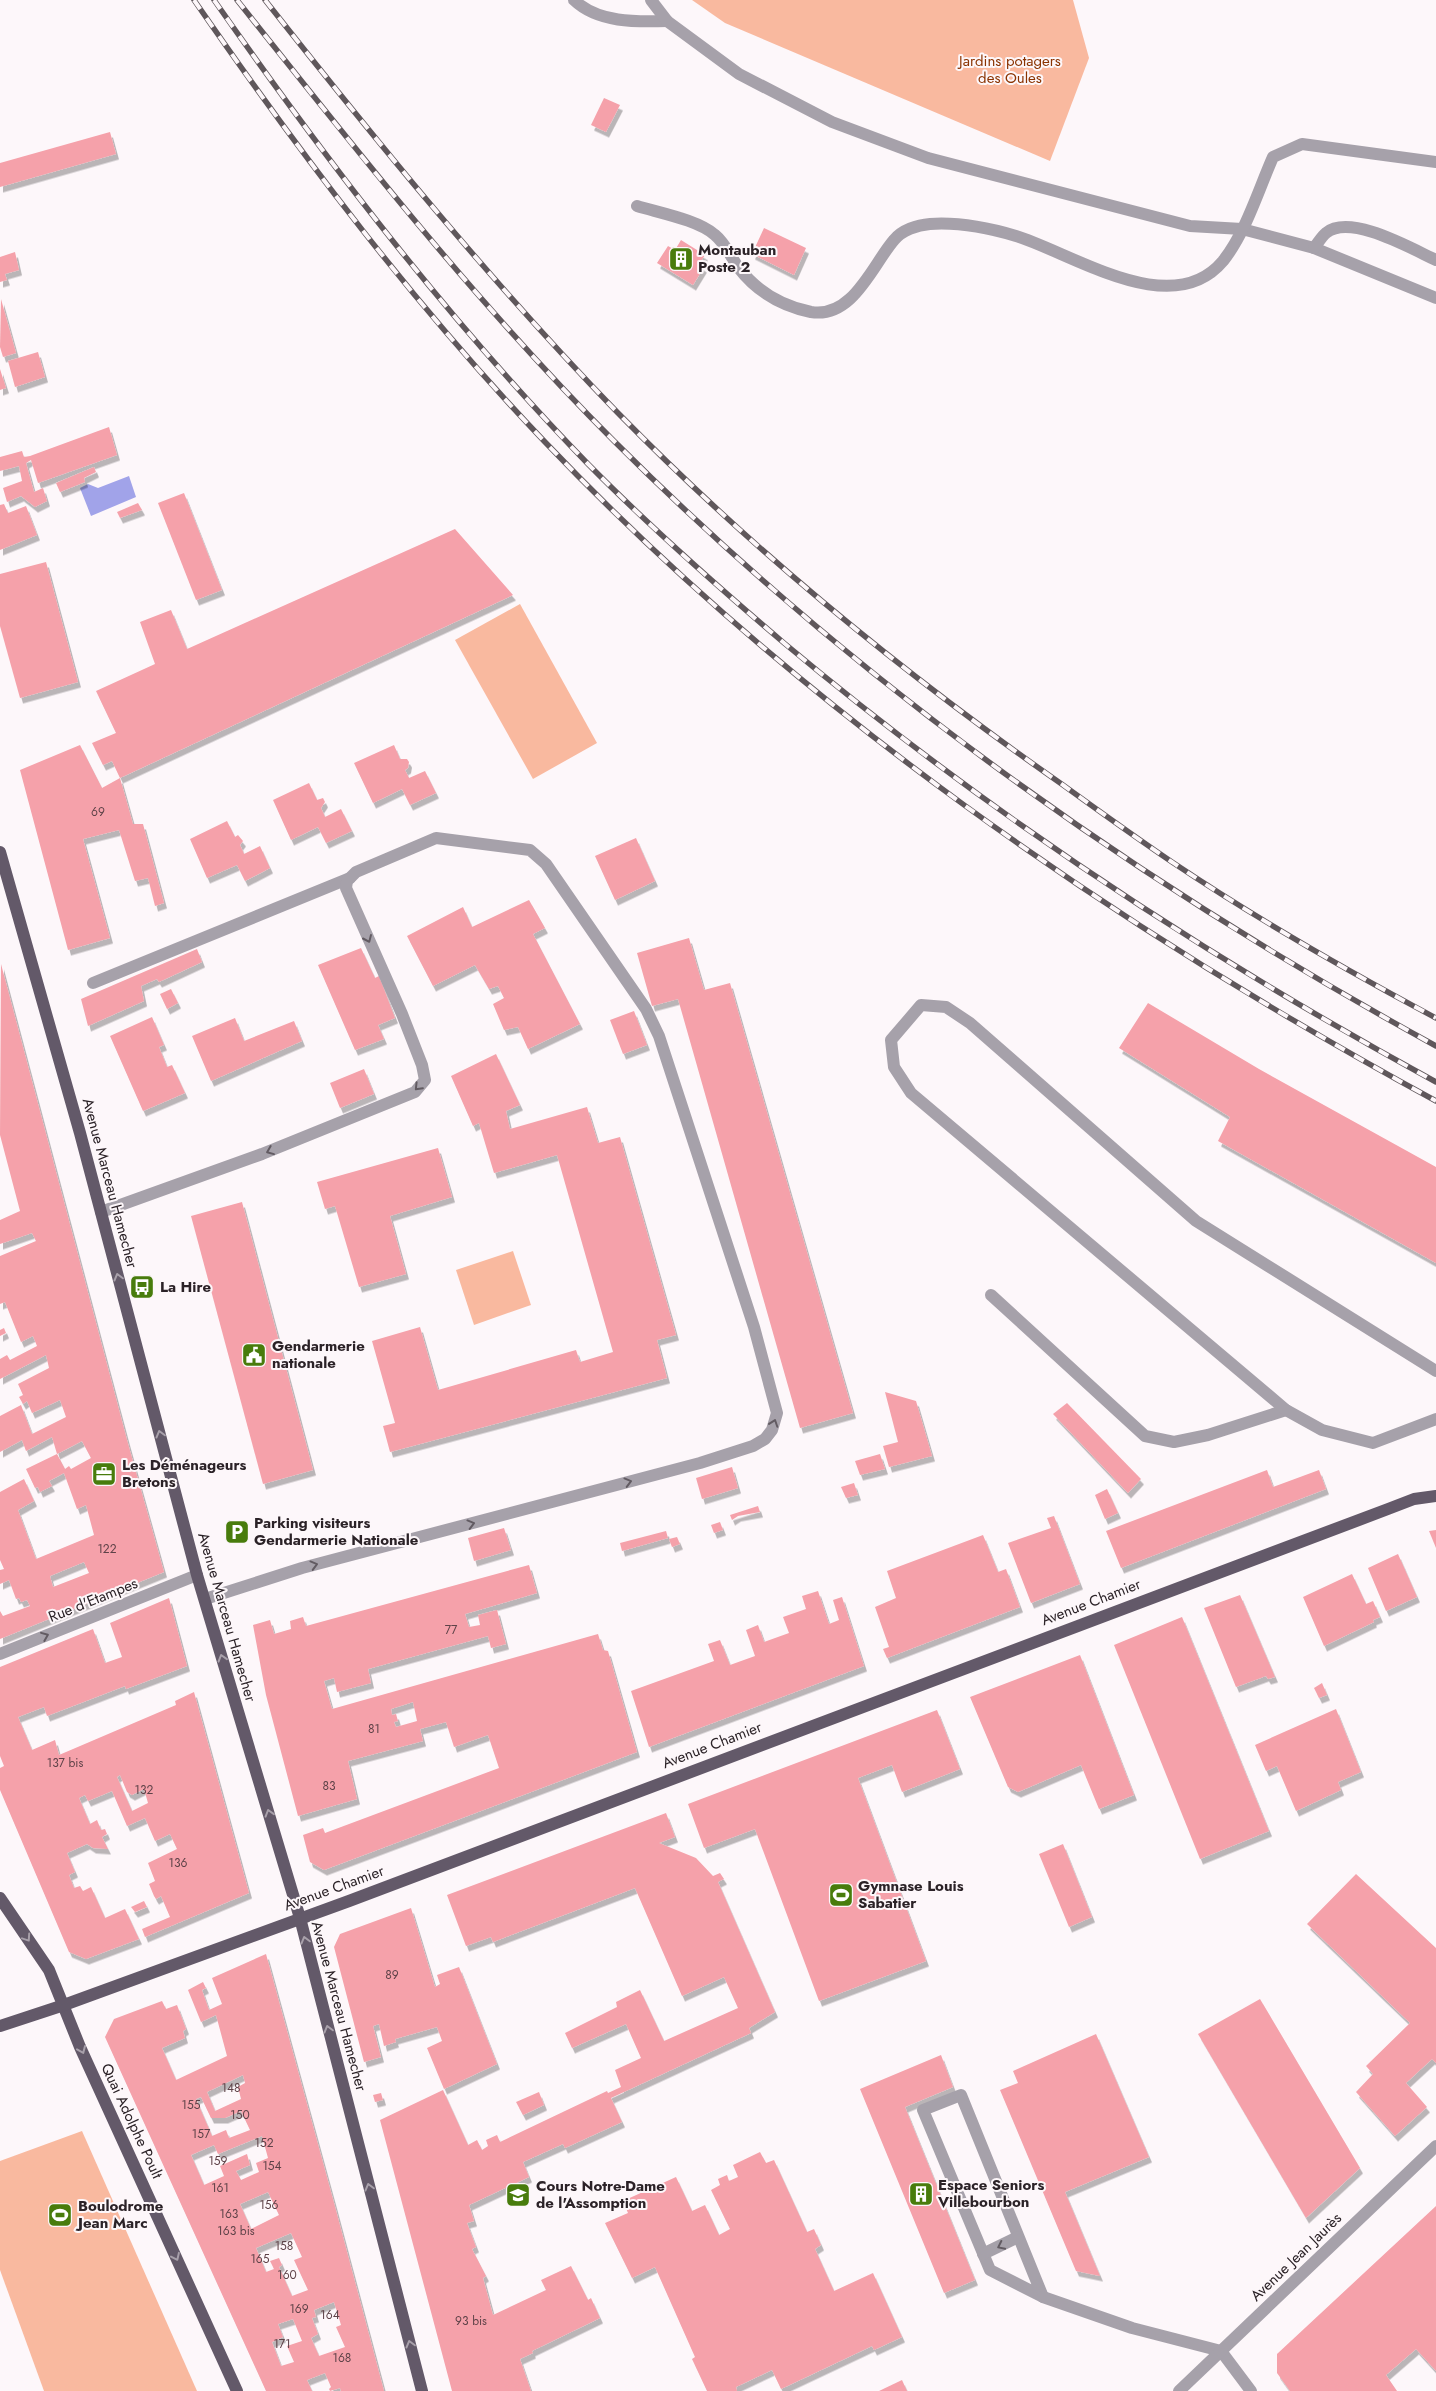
<svg xmlns="http://www.w3.org/2000/svg" width="1436" height="2391" font-family="Jost,sans-serif">
<style>
.green{fill:#f9b99f}
.water{fill:#a1a3e9}
.building{fill:#f5a1aa;fill-rule:evenodd;filter:url(#shadow)}
.lines{fill:none;stroke-linecap:round;stroke-linejoin:round}
.minor{stroke:#a6a1aa;stroke-width:12}
.major{stroke:#635969;stroke-width:12}
.rail-casing{stroke:#5f575b;stroke-width:5.5}
.rail{stroke:#fdf7fa;stroke-width:4;stroke-dasharray:11;stroke-linecap:butt}
.oneway{stroke:#625b62}
.oneway2{stroke:#a8a0aa}
.labels{text-anchor:middle;dominant-baseline:central;stroke-width:4;stroke-linejoin:round;paint-order:stroke}
.number-label{font-size:12px;fill:#5e4248}
.park-label{font-size:15px;fill:#8a3301;stroke:#fdf7fa}
.poi-label{font-size:15px;font-weight:bold;fill:#2b2227;stroke:#fdf7fa;text-anchor:start}
.street-label{font-size:15px;fill:#2b2227;stroke:#fdf7fa}
</style>
<defs>
<filter id="shadow"><feDropShadow dx="3" dy="5.5" stdDeviation="0" flood-color="#0004"/></filter>
</defs>
<rect width="100%" height="100%" fill="#fdf7fa"/>
<g class="green">
<path d="M692 0H1073L1089 58 1050 161 725 23Z"/>
<path d="M520 604 597 743 533 779 455 640Z"/>
<path d="M513 1251 531 1305 474 1325 456 1270Z"/>
<path d="M82 2131 197 2391H44L0 2270V2161Z"/>
</g>
<path class="water" d="M129 476 136 497 91 516 80 488 88 484 98 488Z"/>
<g class="building">
<path d="M604 98 620 105 606 132 591 125Z"/>
<path d="M110 132 116 154 0 187V163Z"/>
<path d="M764 228 806 248 794 275 752 254Z"/>
<path d="M681 240 705 255 699 264 704 267 693 285 657 263 668 246 675 250Z"/>
<path d="M15 252 19 270 5 274 7 280 0 282V257Z"/>
<path d="M1 299 16 353 3 357 0 347Z"/>
<path d="M38 352 45 377 15 387 8 361Z"/>
<path d="M0 369 6 388 0 390Z"/>
<path d="M109 427 117 455 38 483 31 460 26 463 34 492 43 488 47 501 35 507 21 496 7 502 3 488 22 481 19 466 0 471V457L22 451 24 457 30 456Z"/>
<path d="M94 467 96 472 84 478 85 482 60 492 56 483Z"/>
<path d="M184 493 222 590 196 600 158 503Z"/>
<path d="M138 503 142 510 120 518 117 512Z"/>
<path d="M4 504 8 513 26 506 37 535 0 550V505Z"/>
<path d="M455 529 513 595 120 778 112 761 103 765 92 743 116 733 96 691 155 664 140 622 171 610 187 649Z"/>
<path d="M46 562 78 682 20 698 0 626V574Z"/>
<path d="M80 745 102 788 120 778 133 824H143L164 903 155 906 148 878 135 881 119 830 83 839 110 938 68 950 20 770Z"/>
<path d="M394 745 400 759H407L409 762 408 768 405 770 409 778 425 771 436 793 410 805 402 789 373 803 354 763Z"/>
<path d="M309 783 317 800 323 798 325 802 321 808 325 817 341 809 352 831 326 843 318 827 291 840 273 800Z"/>
<path d="M227 821 235 837 238 835 243 841 240 845 244 854 260 846 270 868 245 881 237 865 207 878 190 839Z"/>
<path d="M636 838 655 881 615 900 595 856Z"/>
<path d="M529 900 545 928 533 934 580 1024 528 1049 518 1027 504 1030 493 1004 504 998 498 986 489 989 475 965 433 986 407 936 463 907 472 927Z"/>
<path d="M689 938 704 990 730 983 853 1413 800 1428 678 999 652 1006 637 953Z"/>
<path d="M361 948 375 978 379 976 395 1018 378 1025 384 1039 355 1050 318 965Z"/>
<path d="M197 949 202 962 159 982 157 979 141 986 144 1001 88 1026 81 999Z"/>
<path d="M1 964 127 1440 164 1572 0 1639V1611L3 1616 30 1606 27 1600 21 1602 19 1598 16 1599 9 1580 0 1584V1570L4 1569 0 1560V1492L24 1479 34 1501 18 1510 36 1559 94 1535 86 1505 77 1509 64 1473 49 1481 52 1486 40 1492 38 1487 35 1488 26 1469 57 1454 65 1469 69 1466 71 1469 91 1458 82 1441 57 1454 52 1437 26 1451 22 1440 0 1452V1416L21 1405 32 1434 66 1417 60 1400 32 1413 27 1401 23 1404 19 1397 23 1395 18 1384 49 1368 46 1355 0 1379V1359L7 1355 10 1360 37 1346 33 1336 21 1342 5 1302 0 1304V1256L36 1241 32 1233 0 1244V1220L20 1211 0 1135ZM84 1562 89 1573 53 1587 50 1576Z"/>
<path d="M171 989 178 1003 167 1009 160 994Z"/>
<path d="M1148 1003 1259 1069 1436 1167V1263L1218 1141 1230 1117 1119 1048Z"/>
<path d="M634 1011 647 1045 623 1054 610 1020Z"/>
<path d="M152 1017 164 1045 159 1047 167 1067 172 1065 185 1093 143 1111 110 1036Z"/>
<path d="M235 1018 244 1041 294 1021 302 1041 211 1081 192 1036Z"/>
<path d="M496 1054 520 1105 506 1111 510 1129 587 1107 598 1143 620 1137 676 1335 657 1340 667 1378 390 1452 383 1426 395 1423 372 1341 420 1327 438 1390 576 1350 580 1362 613 1352 557 1155 494 1173 479 1123 473 1126 451 1076Z"/>
<path d="M364 1069 374 1094 340 1108 330 1083Z"/>
<path d="M438 1148 452 1197 390 1216 406 1274 359 1287 335 1206 325 1209 317 1182Z"/>
<path d="M242 1202 313 1470 263 1484 191 1216Z"/>
<path d="M4 1328 6 1333 0 1336V1330Z"/>
<path d="M885 1392 916 1401 932 1456 889 1467 883 1446 898 1442Z"/>
<path d="M1067 1403 1141 1479 1128 1493 1053 1414Z"/>
<path d="M880 1454 885 1469 860 1475 855 1461Z"/>
<path d="M732 1467 738 1488 702 1499 696 1478Z"/>
<path d="M1267 1470 1273 1487 1319 1470 1326 1489 1121 1568 1106 1531Z"/>
<path d="M854 1483 858 1495 846 1498 841 1487Z"/>
<path d="M1107 1489 1118 1513 1105 1519 1095 1495Z"/>
<path d="M758 1506 760 1512 738 1516 732 1520 730 1515Z"/>
<path d="M1054 1516 1080 1584 1031 1603 1008 1543 1051 1528 1047 1518Z"/>
<path d="M720 1522 723 1530 714 1533 711 1525Z"/>
<path d="M504 1528 511 1550 474 1561 468 1538Z"/>
<path d="M1436 1530V1548L1429 1531Z"/>
<path d="M666 1531 668 1538 622 1551 620 1543Z"/>
<path d="M983 1535 998 1572 1006 1569 1020 1607 887 1658 883 1649 889 1647 875 1607 896 1598 887 1571Z"/>
<path d="M677 1537 680 1544 672 1547 669 1539Z"/>
<path d="M1398 1554 1417 1597 1386 1611 1368 1568Z"/>
<path d="M529 1565 537 1593 465 1614 469 1627 480 1625 478 1615 497 1610 506 1644 491 1648 488 1636 368 1669 371 1683 337 1692 334 1678 324 1681 332 1709 598 1634 603 1650 608 1651 637 1752 324 1870 310 1862 303 1835 323 1828 325 1833 499 1768 488 1735 454 1747 446 1722 420 1729 423 1741 348 1761 357 1799 298 1816 266 1695 253 1625 270 1620 274 1634 291 1629 290 1621 303 1617 306 1626ZM413 1702 417 1721 396 1727 394 1722 398 1721 396 1714 392 1715 391 1709Z"/>
<path d="M1352 1574 1366 1604 1373 1601 1380 1617 1373 1620 1374 1622 1324 1646 1303 1597Z"/>
<path d="M818 1591 829 1624 839 1620 833 1600 842 1597 864 1666 649 1747 631 1691 714 1661 708 1644 720 1640 730 1665 755 1656 746 1630 758 1625 764 1642 789 1633 783 1617 806 1609 802 1596Z"/>
<path d="M1240 1595 1275 1677 1268 1679 1266 1676 1236 1687 1204 1608Z"/>
<path d="M169 1598 187 1666 126 1689 125 1686 47 1716 44 1707 18 1717 32 1750 55 1740 59 1755 176 1705 175 1701 194 1692 249 1893 145 1937 142 1929 170 1917 161 1896 156 1899 154 1896 149 1884 155 1881 148 1863 177 1849 170 1834 155 1841 145 1818 127 1826 112 1791 88 1801 85 1795 79 1798 90 1824 97 1820 101 1830 105 1829 107 1834 102 1837 108 1849 93 1848 87 1844 67 1853 75 1872 69 1875 74 1888 80 1886 83 1891 91 1887 105 1918 125 1909 139 1939 86 1959 69 1952 0 1790V1768L4 1766 0 1756V1667L93 1629 105 1663 122 1657 110 1623ZM120 1775 127 1792 132 1795 144 1789 148 1803 132 1811 117 1777Z"/>
<path d="M1182 1617 1269 1831 1200 1859 1114 1645Z"/>
<path d="M1080 1655 1134 1795 1099 1809 1081 1765 1018 1792 1008 1787 970 1697Z"/>
<path d="M1322 1683 1327 1695 1319 1698 1314 1688Z"/>
<path d="M1336 1709 1361 1772 1338 1782 1341 1790 1296 1811 1277 1766 1266 1771 1255 1745Z"/>
<path d="M937 1710 960 1769 902 1792 892 1765 858 1778 926 1961 819 2001 755 1829 704 1848 688 1804Z"/>
<path d="M666 1813 675 1837 659 1843 696 1858 713 1876 720 1873 724 1879 718 1882 775 2012 749 2028 751 2033 611 2098 622 2122 565 2148 563 2144 523 2162 529 2177 469 2205 474 2221 467 2223 476 2247 472 2249 486 2276 483 2278 493 2315 546 2290 541 2280 571 2266 588 2300 591 2298 600 2318 532 2351 533 2353 520 2359 531 2391H452L380 2120 443 2090 468 2145 477 2140 482 2150 488 2146 486 2140 497 2135 500 2142 607 2091 608 2093 621 2087 615 2070 641 2058 626 2024 572 2048 565 2033 617 2007 616 2002 640 1990 664 2041 738 2008 724 1977 682 1996 635 1888 493 1942 491 1937 466 1946 447 1895Z"/>
<path d="M1063 1844 1092 1917 1069 1927 1039 1854Z"/>
<path d="M1356 1874 1436 1948V2063L1432 2059 1406 2083 1427 2107 1395 2136 1356 2092 1373 2074 1366 2066 1410 2023 1307 1924Z"/>
<path d="M144 1901 147 1907 135 1912 131 1907Z"/>
<path d="M411 1908 435 1987 440 1984 437 1975 459 1967 497 2064 444 2089 427 2048 442 2041 437 2027 395 2039 396 2042 384 2046 379 2024 373 2026 381 2057 364 2062 334 1947 340 1934Z"/>
<path d="M266 1954 334 2203 384 2391H341L340 2388 330 2391 329 2389 331 2387 325 2373 307 2380 312 2391H266L105 2037 114 2019 162 2001 166 2009 177 2005 186 2029 183 2031 185 2038 162 2048 176 2080 227 2056 216 2015 201 2022 188 1990 203 1982 206 1988 202 1990 209 2010 222 2004 212 1978ZM243 2075 245 2083 238 2087 241 2099 215 2111 207 2092ZM201 2097 211 2118H225L241 2111 250 2130 229 2138 226 2130 212 2136 196 2099ZM262 2136 268 2158 256 2163 259 2172 241 2180 236 2171 250 2165 247 2154 220 2166 224 2176 204 2185 191 2155 214 2145 218 2154ZM268 2192 279 2215 251 2229 240 2204ZM291 2233 302 2257 294 2260 308 2290 292 2296 279 2267 282 2265 279 2258 270 2261 274 2269 266 2272 256 2248ZM334 2302 341 2325 336 2327 345 2347 319 2356 311 2338 318 2334 312 2318 316 2317 314 2310ZM293 2319 302 2341 287 2346 294 2362 281 2366 272 2342 283 2337 278 2324Z"/>
<path d="M1260 1999 1360 2168 1306 2218 1198 2034Z"/>
<path d="M1096 2034 1149 2157 1065 2192 1100 2276 1076 2271 1000 2090 1018 2083 1013 2071Z"/>
<path d="M941 2055 953 2087 905 2107 975 2280 944 2293 860 2089Z"/>
<path d="M539 2092 544 2105 523 2115 516 2102Z"/>
<path d="M381 2093 383 2100 375 2102 373 2095Z"/>
<path d="M760 2152 766 2163 774 2160 807 2232 814 2229 821 2245 815 2249 834 2291 873 2273 902 2337 874 2350 872 2346 781 2389 772 2370 736 2387 737 2391H707L692 2359 695 2357 655 2267 632 2278 605 2223 628 2213 623 2201 676 2177 692 2211 705 2205 719 2235 730 2229 711 2190 720 2185 718 2179 727 2175 729 2181 738 2177 733 2165Z"/>
<path d="M1436 2206V2371L1416 2349 1386 2375 1397 2391H1290L1277 2373V2354Z"/>
<path d="M902 2380 907 2391H879Z"/>
</g>
<g class="lines">
<g class="minor">
<path d="M574 0C598 23 636 22 667 21"/>
<path d="M651 0 667 21 739 74 832 122 928 158 1190 226 1242 229 1314 248 1436 298"/>
<path d="M637 206C660 213 698 220 715 235 725 243 731 257 738 267 757 292 782 306 811 312 853 319 873 264 894 240 902 230 917 225 930 224 958 222 989 228 1016 236 1074 254 1172 322 1223 261 1246 232 1258 191 1273 157L1302 144 1436 162"/>
<path d="M1314 248C1318 243 1322 236 1326 233 1350 213 1412 249 1436 260"/>
<path d="M93 983 350 878"/>
<path d="M101 1212 262 1154 415 1092 425 1080 422 1065 402 1014 346 888 347 881 356 872 436 838 530 850 546 864 646 1009 659 1036 754 1327 777 1413 772 1430 765 1439 753 1446 700 1463 302 1568 205 1599"/>
<path d="M991 1295 1145 1436 1174 1442 1208 1435 1286 1410"/>
<path d="M1436 1371 1196 1221 970 1023 946 1007 921 1005 891 1040 894 1067 911 1093 1286 1410 1322 1430 1373 1443 1436 1419"/>
<path d="M0 1654 197 1575"/>
<path d="M961 2095 1043 2297 990 2270 923 2110Z"/>
<path d="M983 2254 1018 2237"/>
<path d="M1043 2297 1132 2328 1221 2351 1251 2391"/>
<path d="M1179 2391 1436 2146"/>
</g>
<g class="major">
<path d="M0 852 80 1133 197 1575 300 1918 422 2391"/>
<path d="M0 1898 49 1970 80 2047 237 2391"/>
<path d="M0 2026 64 2005 349 1901 1388 1509 1414 1499 1436 1496"/>
</g>
<defs>
<g id="rail">
<path d="M194 0C301 155 415 306 545 442 797 707 1116 927 1436 1101"/>
<path d="M214 0C328 163 449 321 588 464 650 527 717 586 784 643 986 812 1205 956 1436 1082"/>
<path d="M237 0C357 151 477 304 614 441 856 683 1137 882 1436 1046"/>
<path d="M265 0C377 142 491 282 617 412 753 551 904 674 1063 785 1099 811 1135 837 1172 862 1257 919 1346 970 1436 1018"/>
</g>
</defs>
<use href="#rail" class="rail-casing"/>
<use href="#rail" class="rail"/>
</g>
<defs><path id="oneway-chevron" d="M-2-3.5L2.5 0L-2 3.5" fill="none" stroke-width="1.6" stroke-linecap="round" stroke-linejoin="round" transform="scale(1.25)"/></defs>
<g class="oneway">
<use href="#oneway-chevron" transform="translate(368 939) rotate(66)"/>
<use href="#oneway-chevron" transform="translate(418 1087) rotate(134)"/>
<use href="#oneway-chevron" transform="translate(270 1151) rotate(158)"/>
<use href="#oneway-chevron" transform="translate(774 1423) rotate(-71)"/>
<use href="#oneway-chevron" transform="translate(628 1482) rotate(-15)"/>
<use href="#oneway-chevron" transform="translate(471 1524) rotate(-15)"/>
<use href="#oneway-chevron" transform="translate(314 1565) rotate(-15)"/>
<use href="#oneway-chevron" transform="translate(45 1636) rotate(-22)"/>
<use href="#oneway-chevron" transform="translate(1001 2246) rotate(154)"/>
</g>
<g class="oneway2">
<use href="#oneway-chevron" transform="translate(118 1277) rotate(-105)"/>
<use href="#oneway-chevron" transform="translate(160 1434) rotate(-105)"/>
<use href="#oneway-chevron" transform="translate(222 1658) rotate(-107)"/>
<use href="#oneway-chevron" transform="translate(269 1813) rotate(-107)"/>
<use href="#oneway-chevron" transform="translate(27 1938) rotate(56)"/>
<use href="#oneway-chevron" transform="translate(305 1940) rotate(-105)"/>
<use href="#oneway-chevron" transform="translate(328 2029) rotate(-105)"/>
<use href="#oneway-chevron" transform="translate(82 2050) rotate(67)"/>
<use href="#oneway-chevron" transform="translate(369 2187) rotate(-105)"/>
<use href="#oneway-chevron" transform="translate(176 2257) rotate(65)"/>
<use href="#oneway-chevron" transform="translate(410 2344) rotate(-105)"/>
</g>
<defs>
<symbol id="building-square" viewBox="-11 -11 22 22"><rect x="-9" y="-9" width="18" height="18" rx="4" fill="#487c0c" stroke="#fdf7fa"/><path d="M-4-6H4V6H1V3H-1V6H-4ZM-2.5-4.3h1.7v1.8h-1.7ZM.8-4.3h1.7v1.8H.8ZM-2.5-1h1.7V.8h-1.7ZM.8-1h1.7V.8H.8Z" fill="#fff"/></symbol>
<symbol id="bus-square" viewBox="-11 -11 22 22"><rect x="-9" y="-9" width="18" height="18" rx="4" fill="#487c0c" stroke="#fdf7fa"/><path d="M-5-6H5V4H4V6H2V4H-2V6H-4V4H-5ZM-3.5-4V0h7V-4ZM-3.5 1.2v1.5H-2V1.2ZM2 1.2v1.5H3.5V1.2Z" fill="#fff"/></symbol>
<symbol id="civic-square" viewBox="-11 -11 22 22"><rect x="-9" y="-9" width="18" height="18" rx="4" fill="#487c0c" stroke="#fdf7fa"/><path d="M-.6-6.5H3V-4.5H.6V-3L4-1V1h2V6H-6V1h2V-1L-.6-3ZM-1.2 2.5V6h2.4V2.5Z" fill="#fff"/></symbol>
<symbol id="office-square" viewBox="-11 -11 22 22"><rect x="-9" y="-9" width="18" height="18" rx="4" fill="#487c0c" stroke="#fdf7fa"/><path d="M-6-3h4V-5.5h4V-3h4V5H-6ZM-1-4.5V-3h2v-1.5ZM-6 0V1H6V0Z" fill="#fff"/></symbol>
<symbol id="parking-square" viewBox="-11 -11 22 22"><rect x="-9" y="-9" width="18" height="18" rx="4" fill="#487c0c" stroke="#fdf7fa"/><path d="M-3.5-5.5H1a3.5 3.5 0 0 1 0 7H-1V5.5H-3.5ZM-1-3.4V-.6H.8a1.4 1.4 0 0 0 0-2.8Z" fill="#fff"/></symbol>
<symbol id="stadium-square" viewBox="-11 -11 22 22"><rect x="-9" y="-9" width="18" height="18" rx="4" fill="#487c0c" stroke="#fdf7fa"/><path d="M0-5a6.5 5 0 1 0 0 10a6.5 5 0 1 0 0-10ZM-3.5-1.8h7v3.6h-7Z" fill="#fff"/></symbol>
<symbol id="school-square" viewBox="-11 -11 22 22"><rect x="-9" y="-9" width="18" height="18" rx="4" fill="#487c0c" stroke="#fdf7fa"/><path d="M0-5L7-2L0 1L-7-2ZM-4 1L0 2.5L4 1V4Q0 6-4 4Z" fill="#fff"/></symbol>
</defs>
<g fill-rule="evenodd">
<use href="#building-square" x="667" y="245" width="28" height="28"/>
<use href="#bus-square" x="128" y="1273" width="28" height="28"/>
<use href="#civic-square" x="240" y="1341" width="28" height="28"/>
<use href="#office-square" x="90" y="1460" width="28" height="28"/>
<use href="#parking-square" x="223" y="1518" width="28" height="28"/>
<use href="#stadium-square" x="827" y="1881" width="28" height="28"/>
<use href="#building-square" x="907" y="2180" width="28" height="28"/>
<use href="#school-square" x="504" y="2181" width="28" height="28"/>
<use href="#stadium-square" x="46" y="2201" width="28" height="28"/>
</g>
<g class="labels">
<g class="number-label">
<text x="98" y="812">69</text>
<text x="107" y="1549">122</text>
<text x="451" y="1630">77</text>
<text x="374" y="1729">81</text>
<text x="65" y="1763">137 bis</text>
<text x="329" y="1786">83</text>
<text x="144" y="1790">132</text>
<text x="178" y="1863">136</text>
<text x="392" y="1975">89</text>
<text x="231" y="2088">148</text>
<text x="191" y="2105">155</text>
<text x="240" y="2115">150</text>
<text x="201" y="2134">157</text>
<text x="264" y="2143">152</text>
<text x="218" y="2161">159</text>
<text x="272" y="2166">154</text>
<text x="220" y="2188">161</text>
<text x="269" y="2205">156</text>
<text x="229" y="2214">163</text>
<text x="236" y="2231">163 bis</text>
<text x="284" y="2246">158</text>
<text x="260" y="2259">165</text>
<text x="287" y="2275">160</text>
<text x="299" y="2309">169</text>
<text x="330" y="2315">164</text>
<text x="471" y="2321">93 bis</text>
<text x="282" y="2344">171</text>
<text x="342" y="2358">168</text>
</g>
<g class="park-label">
<text x="1010" y="61">Jardins potagers<tspan x="1010" dy="17">des Oules</tspan></text>
</g>
<g class="poi-label">
<text x="698" y="250">Montauban<tspan x="698" dy="17">Poste 2</tspan></text>
<text x="160" y="1287">La Hire</text>
<text x="272" y="1346">Gendarmerie<tspan x="272" dy="17">nationale</tspan></text>
<text x="122" y="1465">Les Déménageurs<tspan x="122" dy="17">Bretons</tspan></text>
<text x="254" y="1523">Parking visiteurs<tspan x="254" dy="17">Gendarmerie Nationale</tspan></text>
<text x="858" y="1886">Gymnase Louis<tspan x="858" dy="17">Sabatier</tspan></text>
<text x="938" y="2185">Espace Seniors<tspan x="938" dy="17">Villebourbon</tspan></text>
<text x="536" y="2186">Cours Notre-Dame<tspan x="536" dy="17">de l'Assomption</tspan></text>
<text x="78" y="2206">Boulodrome<tspan x="78" dy="17">Jean Marc</tspan></text>
</g>
<g class="street-label">
<text transform="translate(110 1183) rotate(75)">Avenue Marceau Hamecher</text>
<text transform="translate(93 1600) rotate(-22)">Rue d'Etampes</text>
<text transform="translate(1091 1602) rotate(-21)">Avenue Chamier</text>
<text transform="translate(227 1617) rotate(74)">Avenue Marceau Hamecher</text>
<text transform="translate(712 1745) rotate(-21)">Avenue Chamier</text>
<text transform="translate(334 1888) rotate(-20)">Avenue Chamier</text>
<text transform="translate(339 2006) rotate(75)">Avenue Marceau Hamecher</text>
<text transform="translate(132 2121) rotate(65)">Quai Adolphe Poult</text>
<text transform="translate(1296 2257) rotate(-44)">Avenue Jean Jaurès</text>
</g>
</g>
</svg>
